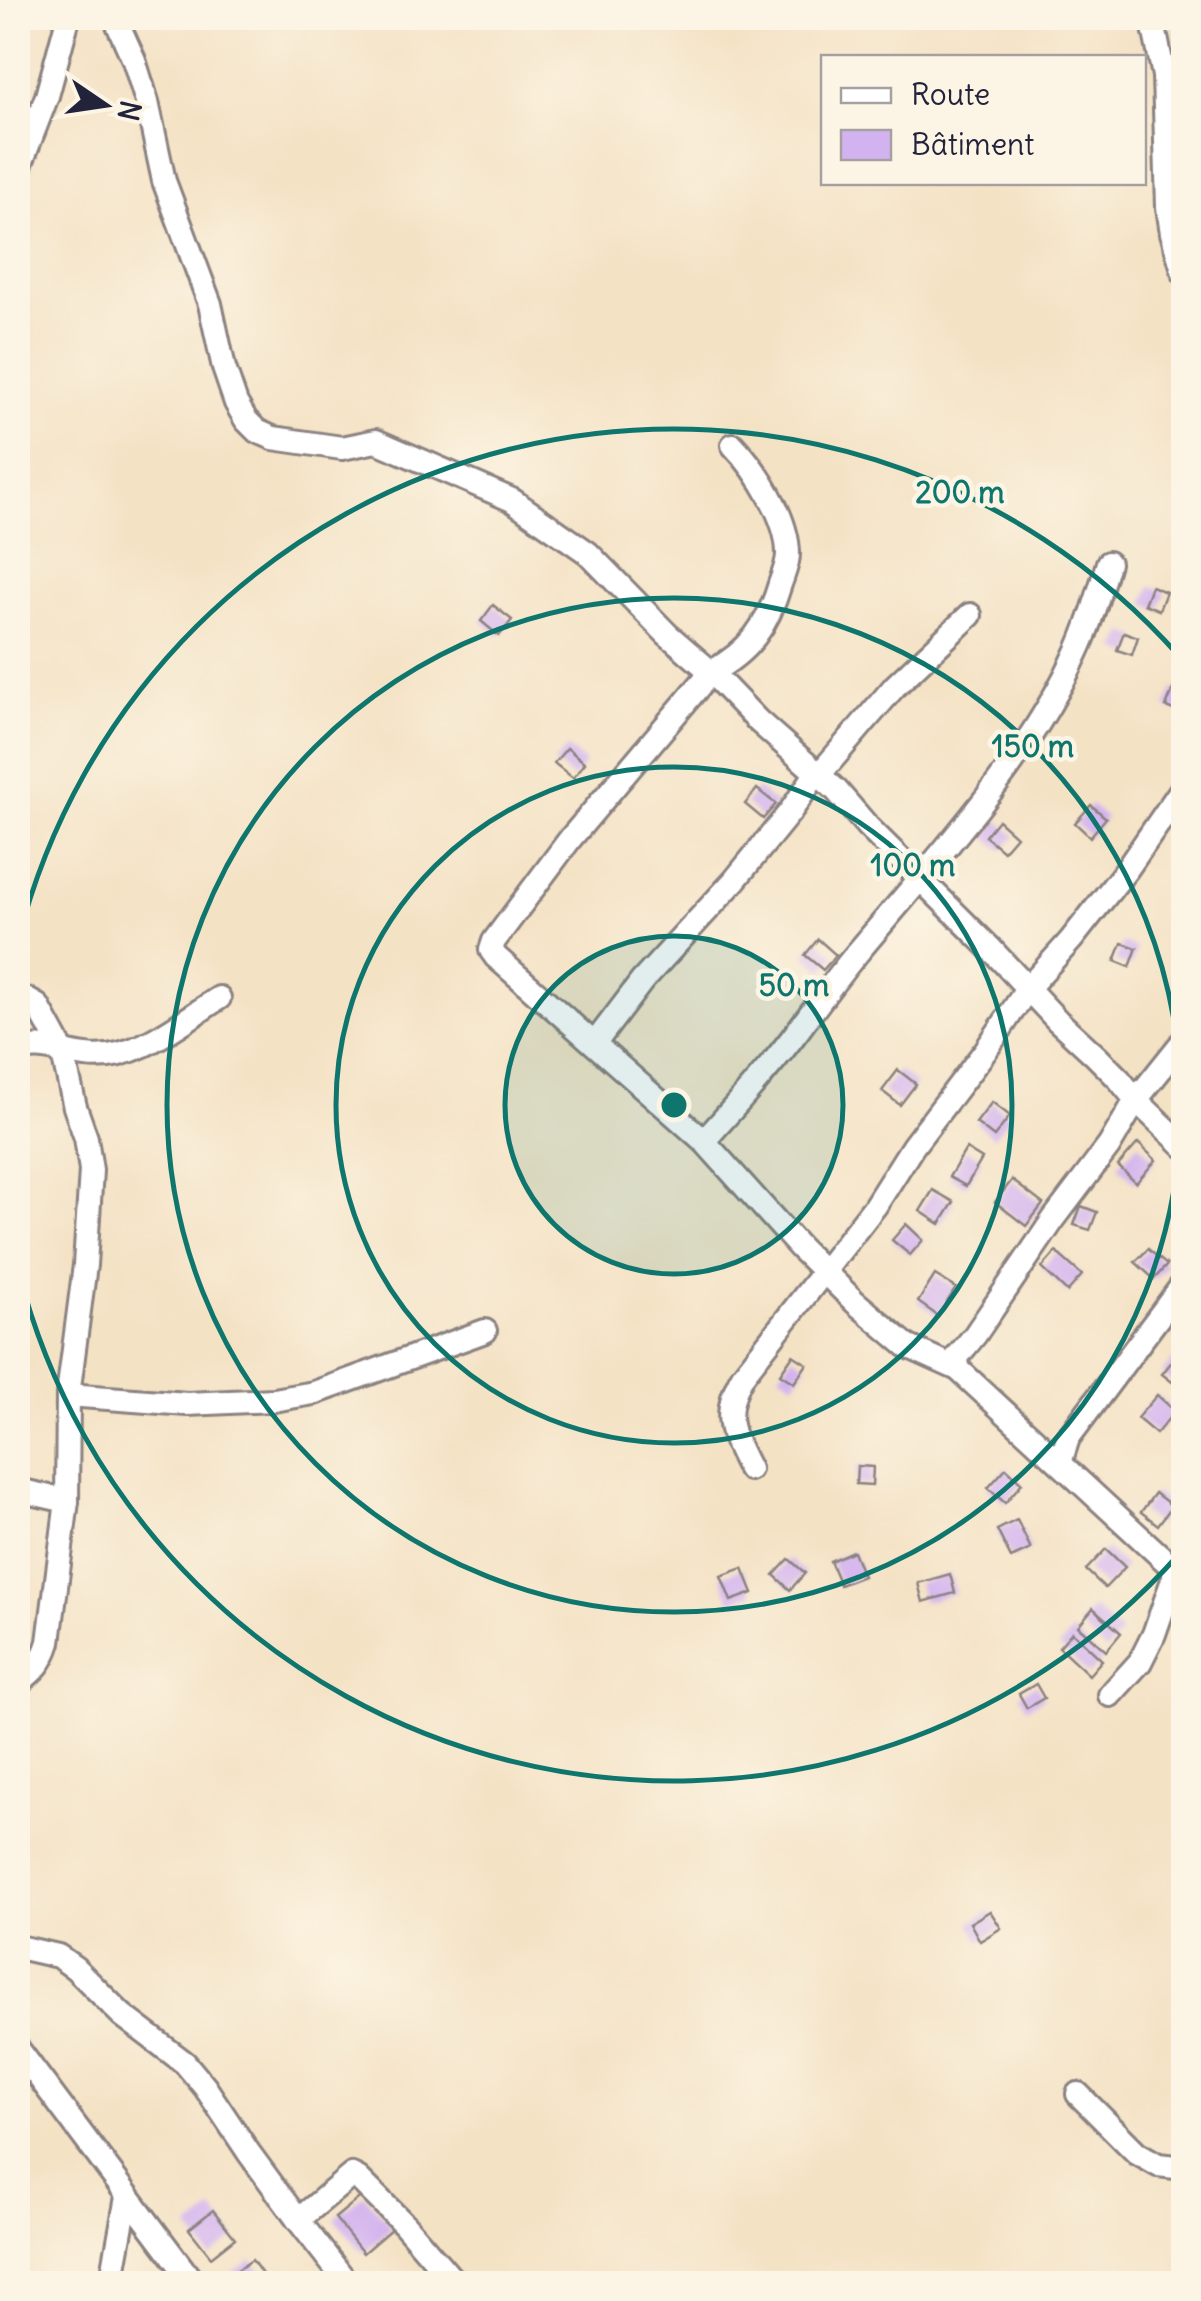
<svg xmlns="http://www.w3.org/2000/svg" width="1201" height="2301" font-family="Delius,sans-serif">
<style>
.building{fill:#d3b3ef}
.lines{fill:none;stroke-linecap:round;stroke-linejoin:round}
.minor-casing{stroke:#8b8280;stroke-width:28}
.minor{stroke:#fff;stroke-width:22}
.ring{fill:none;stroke:#0f766e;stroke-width:5}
.centre{fill:#0f766e;stroke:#fcf5e5;stroke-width:5}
.ring-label{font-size:30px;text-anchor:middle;font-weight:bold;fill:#0f766e;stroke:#fcf5e5;stroke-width:9;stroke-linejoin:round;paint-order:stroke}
</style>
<rect width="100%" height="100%" fill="#fcf5e5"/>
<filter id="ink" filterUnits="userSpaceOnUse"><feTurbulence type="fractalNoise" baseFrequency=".01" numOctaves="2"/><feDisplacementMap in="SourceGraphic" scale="20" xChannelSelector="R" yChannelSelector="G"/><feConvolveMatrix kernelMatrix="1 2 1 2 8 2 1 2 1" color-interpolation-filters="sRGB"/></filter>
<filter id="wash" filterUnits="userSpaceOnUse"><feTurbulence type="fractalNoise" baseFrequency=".0048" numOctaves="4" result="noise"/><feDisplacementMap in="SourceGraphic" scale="40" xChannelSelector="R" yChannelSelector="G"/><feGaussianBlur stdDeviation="2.25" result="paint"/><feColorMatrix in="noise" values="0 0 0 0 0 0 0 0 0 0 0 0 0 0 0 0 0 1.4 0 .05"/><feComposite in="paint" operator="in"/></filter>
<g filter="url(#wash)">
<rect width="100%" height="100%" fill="#f4e2c5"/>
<g id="blocks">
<g class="building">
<path d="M1151 586 1166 592 1159 610 1144 604Z"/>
<path d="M493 605 512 620 499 636 481 621Z"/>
<path d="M1124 632 1138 637 1132 655 1117 650Z"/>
<path d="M1173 689 1184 693 1181 713 1166 707Z"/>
<path d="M567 748 585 763 573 778 554 763Z"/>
<path d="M757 789 776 804 763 819 745 804Z"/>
<path d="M1091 805 1106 818 1090 837 1075 823Z"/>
<path d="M998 820 1016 836 1003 851 985 836Z"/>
<path d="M818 939 836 955 823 970 805 955Z"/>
<path d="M1122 943 1137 948 1130 967 1115 961Z"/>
<path d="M898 1070 916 1084 900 1105 882 1091Z"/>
<path d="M992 1102 1010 1116 994 1137 976 1123Z"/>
<path d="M1138 1143 1156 1160 1136 1183 1118 1166Z"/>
<path d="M966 1149 982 1159 966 1186 949 1177Z"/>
<path d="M1012 1180 1043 1204 1026 1226 995 1202Z"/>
<path d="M933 1190 954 1202 940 1224 920 1211Z"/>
<path d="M1081 1206 1097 1212 1090 1230 1074 1225Z"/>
<path d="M906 1224 923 1240 910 1255 892 1240Z"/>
<path d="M1148 1249 1167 1265 1154 1279 1135 1262Z"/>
<path d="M1056 1252 1082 1275 1067 1292 1042 1268Z"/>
<path d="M935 1275 956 1288 938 1316 918 1302Z"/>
<path d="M1178 1354 1184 1358V1384L1180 1388 1162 1374Z"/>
<path d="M793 1355 807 1364 794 1383 780 1374Z"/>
<path d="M1157 1395 1175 1411 1156 1434 1137 1418Z"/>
<path d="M857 1466 873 1467 872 1485 856 1484Z"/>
<path d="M1006 1468 1022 1483 1005 1503 988 1488Z"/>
<path d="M1155 1493 1172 1506 1158 1525 1141 1512Z"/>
<path d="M1017 1520 1031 1549 1011 1558 997 1530Z"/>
<path d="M1106 1549 1125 1567 1105 1588 1086 1570Z"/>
<path d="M853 1551 863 1576 840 1585 830 1561Z"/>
<path d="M789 1559 805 1573 790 1590 774 1575Z"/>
<path d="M743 1568 753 1593 731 1601 721 1576Z"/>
<path d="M950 1574 955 1593 923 1602 918 1583Z"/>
<path d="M1093 1608 1121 1633 1106 1651 1078 1626Z"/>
<path d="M1072 1632 1102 1660 1089 1675 1059 1647Z"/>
<path d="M1036 1684 1044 1698 1027 1708 1019 1694Z"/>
<path d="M990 1911 1001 1928 980 1941 970 1923Z"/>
<path d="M364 2194 392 2228 363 2253 335 2218Z"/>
<path d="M213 2210 235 2238 211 2257 189 2229Z"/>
<path d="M252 2260 269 2284H236L230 2275Z"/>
</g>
</g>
</g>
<g filter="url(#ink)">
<use href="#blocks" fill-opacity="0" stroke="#8b8280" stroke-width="2.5"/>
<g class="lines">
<defs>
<g id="minor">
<path d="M115 18 134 60 147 102 164 181 210 304 224 368 236 403 246 420 257 431 273 438 342 448 376 441 512 500 588 553 667 634 711 672 758 721 836 790 868 827 990 948 1058 1021 1096 1056 1119 1079 1136 1100 1184 1146"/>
<path d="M1152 18 1164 76 1168 207 1172 233 1184 273"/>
<path d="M18 171 47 96 68 18"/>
<path d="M733 445C757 470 788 518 788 554 788 564 783 575 780 584 768 625 749 652 711 672L570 839 494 941 491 950 496 957 704 1141 800 1248 855 1302 907 1346 958 1369 1184 1578"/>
<path d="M18 999 24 998 38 1006 62 1050 75 1107 86 1138 91 1170 85 1265 68 1395 67 1501 49 1642C43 1662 34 1671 18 1683"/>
<path d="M595 1043 642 981 734 881 790 812 816 774 824 769 895 686 970 615"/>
<path d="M18 1050C45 1043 60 1053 86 1056 134 1063 181 1022 219 998"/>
<path d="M704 1141C734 1107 766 1073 793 1037 815 1008 835 979 858 952 937 857 1027 763 1078 650 1091 622 1099 593 1108 563"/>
<path d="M958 1369 957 1357 975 1335 1053 1220 1109 1146 1136 1100 1184 1040"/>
<path d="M68 1395 187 1404 273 1400 314 1393 485 1331"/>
<path d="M1060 1463 1068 1438 1184 1283"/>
<path d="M749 1469C730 1432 721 1413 743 1375L875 1206 913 1146 986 1050 1028 988 1071 940 1127 869 1184 786"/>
<path d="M18 1490 67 1501"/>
<path d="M1110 1695 1140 1662 1154 1634 1184 1548"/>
<path d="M18 1947 58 1956 75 1968 122 2015 185 2063 205 2087 249 2153 298 2220 348 2284"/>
<path d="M18 2049 194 2284"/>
<path d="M1078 2094 1137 2153 1158 2165 1184 2168"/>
<path d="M298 2220 352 2175 358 2178 404 2224 456 2284"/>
<path d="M111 2284 127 2197"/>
</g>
</defs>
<use href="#minor" class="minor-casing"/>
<use href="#minor" class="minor"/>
</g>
</g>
<circle cx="674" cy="1105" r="169" fill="#0f766e" fill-opacity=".12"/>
<g class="ring">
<circle cx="674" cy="1105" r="169"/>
<circle cx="674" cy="1105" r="338"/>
<circle cx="674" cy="1105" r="507"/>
<path d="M1180 1553A676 676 0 0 1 18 1269M18 941A676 676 0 0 1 1180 657"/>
</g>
<circle cx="674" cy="1105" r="15" class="centre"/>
<g class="ring-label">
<text x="960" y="503">200 m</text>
<text x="1033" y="757">150 m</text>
<text x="913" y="876">100 m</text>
<text x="794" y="996">50 m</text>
</g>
<rect width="1201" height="2301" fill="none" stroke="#fcf5e5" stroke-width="60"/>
<rect x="821" y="55" width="325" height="130" fill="#fcf5e5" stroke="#a5a1a1" stroke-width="2.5"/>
<rect x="841" y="88" width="50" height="15" fill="#ffffff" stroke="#a5a1a1" stroke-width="2.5"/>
<text x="911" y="105" font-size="30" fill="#22223b">Route</text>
<rect x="841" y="130" width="50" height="30" fill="#d3b3ef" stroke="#a5a1a1" stroke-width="2.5"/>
<text x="911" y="155" font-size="30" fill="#22223b">Bâtiment</text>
<g transform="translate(105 105) rotate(103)" stroke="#fcf5e5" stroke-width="8" paint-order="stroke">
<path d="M0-8L18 38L0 25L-18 38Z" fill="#22223b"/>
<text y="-15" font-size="28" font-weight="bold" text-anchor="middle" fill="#22223b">N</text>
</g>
</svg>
